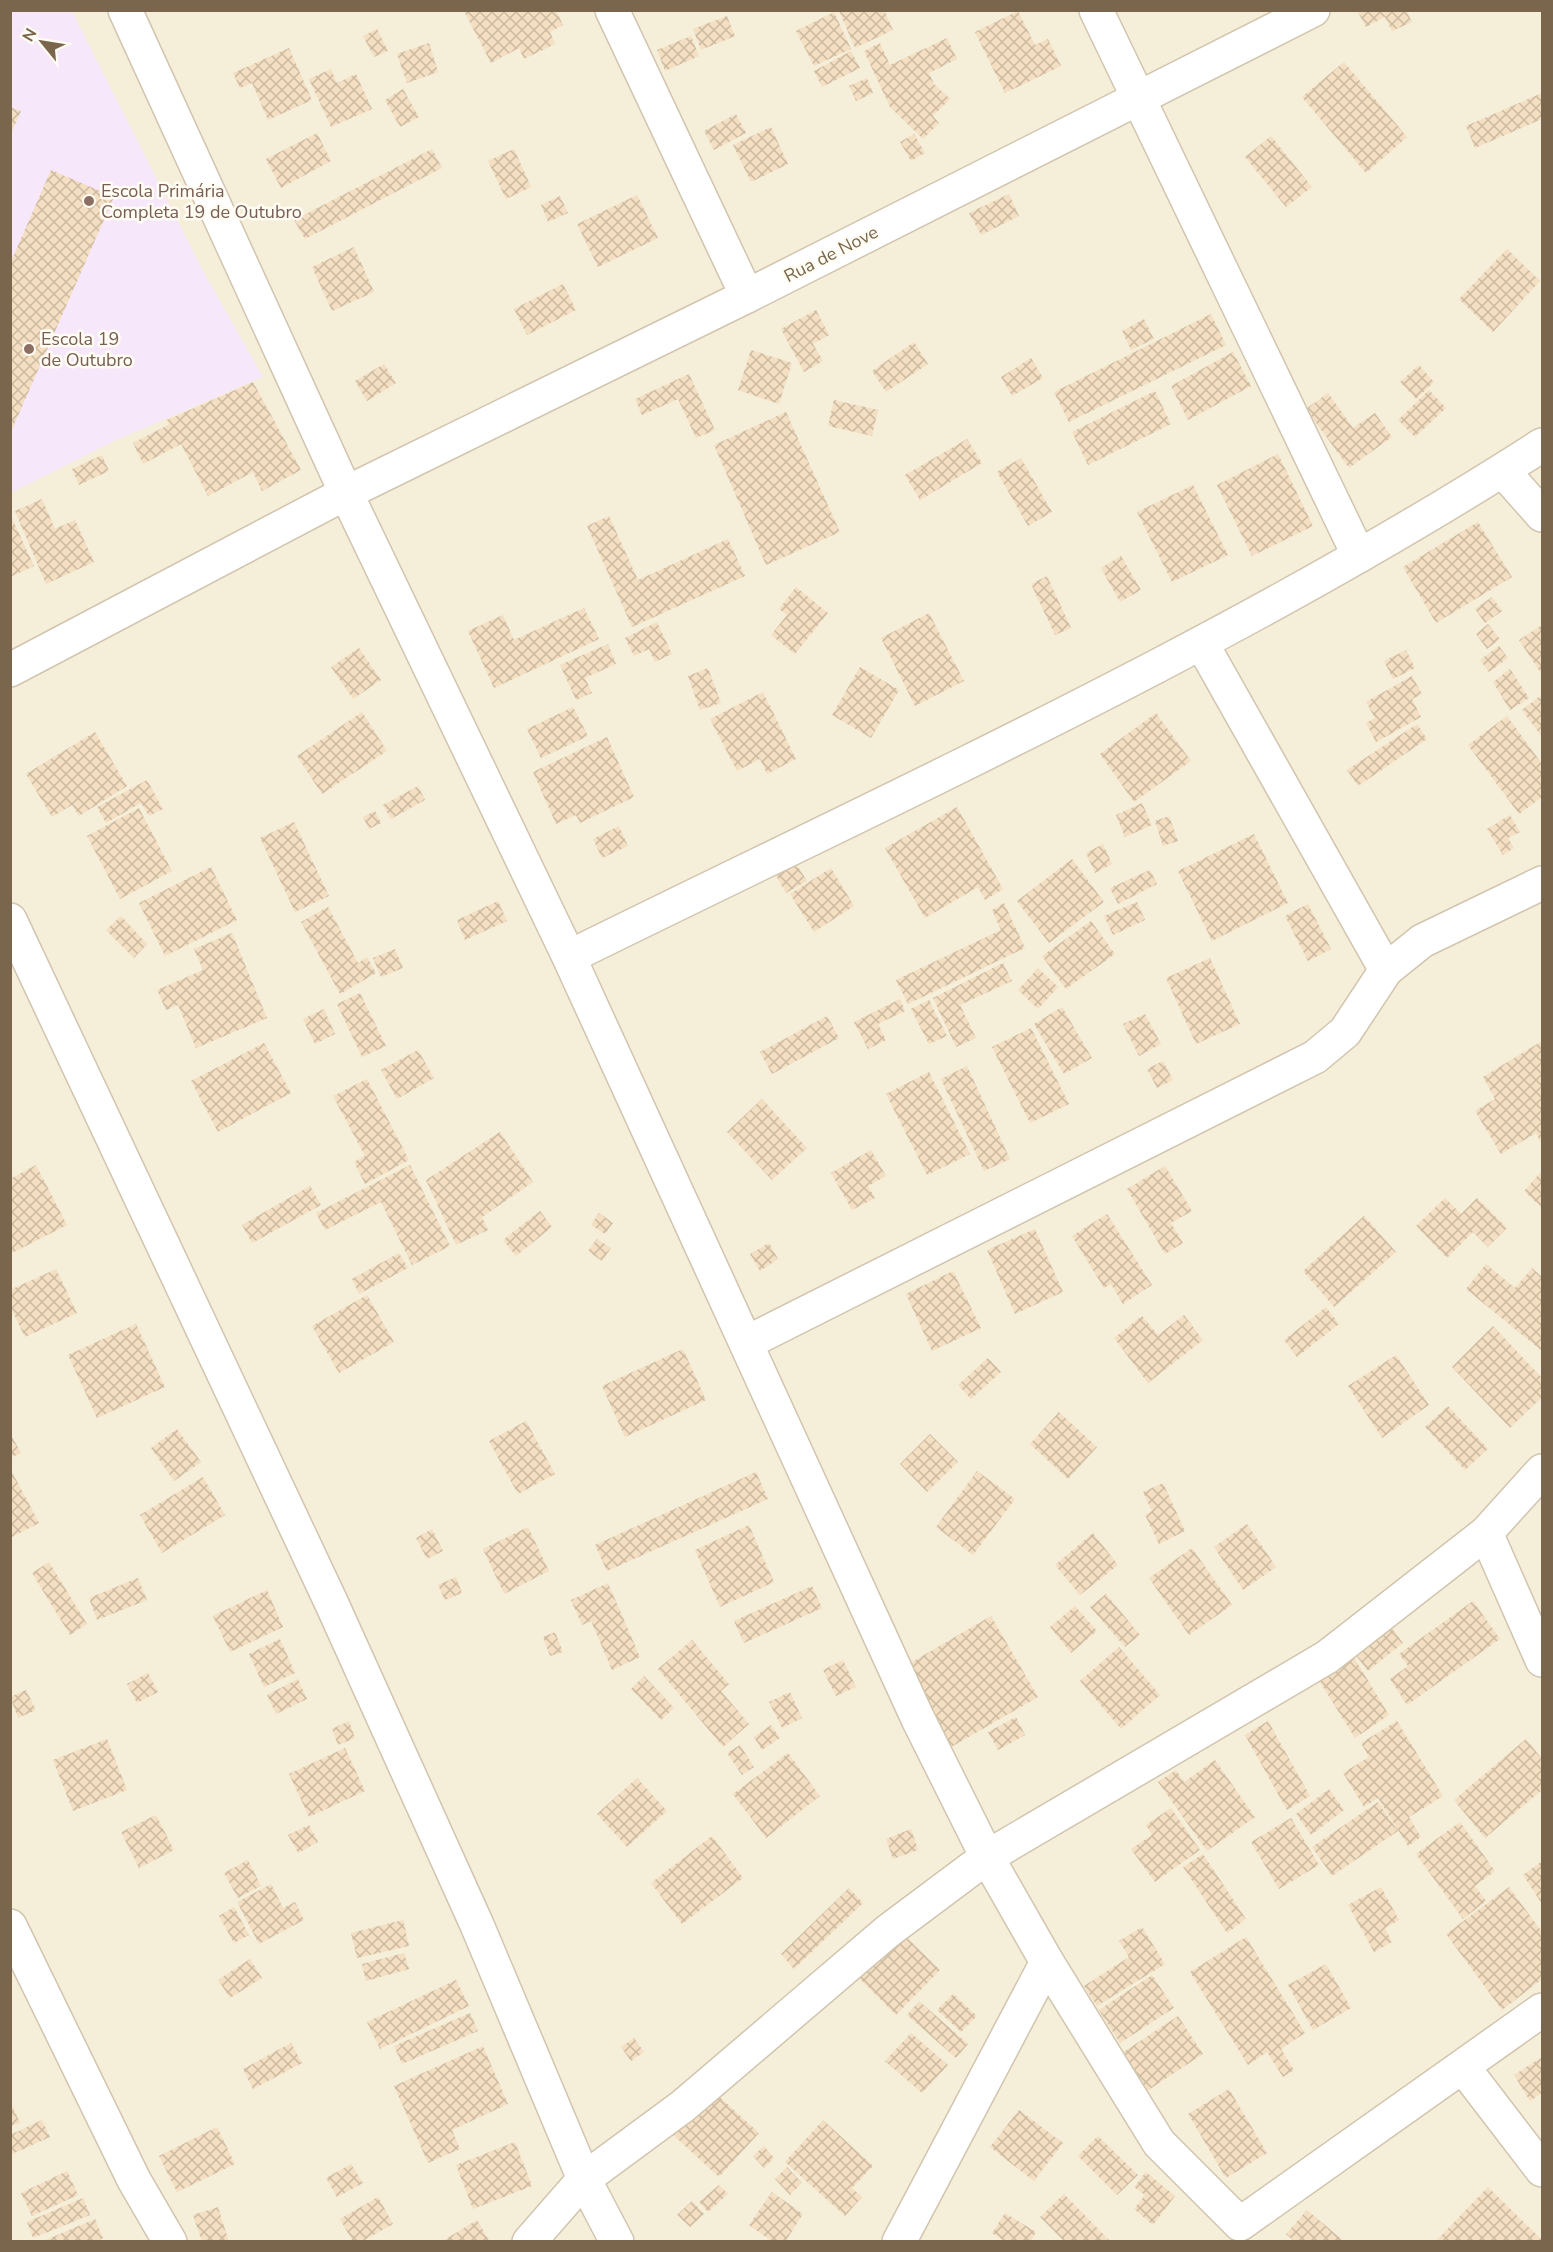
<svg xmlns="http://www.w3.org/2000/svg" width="1553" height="2252" font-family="'Nunito Sans',sans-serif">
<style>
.residential{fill:#f5eed9}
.education{fill:#f7e7fa}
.building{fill:url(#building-cross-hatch)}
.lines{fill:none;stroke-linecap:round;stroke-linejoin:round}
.minor-casing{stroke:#d1c5af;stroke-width:36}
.minor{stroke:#fff;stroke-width:33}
.education-dot{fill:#8d6e63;stroke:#fffdf3;stroke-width:2}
.labels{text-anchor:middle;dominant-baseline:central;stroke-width:5;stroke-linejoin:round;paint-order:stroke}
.education-label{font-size:18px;fill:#785e54;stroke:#fffdf3;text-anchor:start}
.street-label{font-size:18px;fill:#7a664c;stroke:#fffdf3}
</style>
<defs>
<pattern id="building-cross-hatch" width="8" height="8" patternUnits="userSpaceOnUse" patternTransform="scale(1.5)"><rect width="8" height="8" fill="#f4dfc2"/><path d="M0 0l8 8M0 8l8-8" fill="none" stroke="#cbb9a0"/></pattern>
</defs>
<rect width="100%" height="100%" fill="#fdfaeb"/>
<rect class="residential" x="11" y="11" width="1531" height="2230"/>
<path class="education" d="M11 11H72L202 269 263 377 114 441 11 493Z"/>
<g class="building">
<path d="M470 10H556L563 25 550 32 555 44 524 59 519 48 491 63 465 13Z"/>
<path d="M884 10 893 30 855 48 839 11Z"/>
<path d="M1357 10H1406L1412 22 1392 31 1385 17 1366 27Z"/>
<path d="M1018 11 1035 45 1048 39 1061 66 1005 93 975 32Z"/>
<path d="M834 12 851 49 814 66 796 31Z"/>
<path d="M727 16 735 36 701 50 693 29Z"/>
<path d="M377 29 388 51 374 57 363 36Z"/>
<path d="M691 36 699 56 665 71 657 50Z"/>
<path d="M947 38 957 59 929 73 934 84 950 99 933 116 939 123 923 139 890 107 864 51 880 43 890 65Z"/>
<path d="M429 43 438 72 407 83 397 54Z"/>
<path d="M289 48 312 100 268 120 252 83 240 88 233 73Z"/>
<path d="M851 51 860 68 822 87 814 71Z"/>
<path d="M1344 62 1407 137 1366 173 1302 97Z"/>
<path d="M331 69 337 83 356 74 372 109 331 127 309 79Z"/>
<path d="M867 78 873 93 856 101 849 86Z"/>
<path d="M403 89 419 117 400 127 385 100Z"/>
<path d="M1542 93V119L1475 148 1466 126Z"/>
<path d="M10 107 21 111 10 136Z"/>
<path d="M736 114 746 133 714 150 704 131Z"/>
<path d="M771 127 788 164 751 182 733 145Z"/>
<path d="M317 133 331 161 281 188 266 159Z"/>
<path d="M914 134 925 153 911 161 900 142Z"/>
<path d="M1271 136 1312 187 1286 207 1245 157Z"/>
<path d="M432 149 442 168 305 239 294 220Z"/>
<path d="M514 149 531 187 506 199 488 161Z"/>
<path d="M51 170 114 197 10 434V264Z"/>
<path d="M1009 194 1019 216 981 235 969 213Z"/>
<path d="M637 195 658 238 598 267 577 224Z"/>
<path d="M560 196 568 213 548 222 541 205Z"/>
<path d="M354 247 374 292 332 311 312 267Z"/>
<path d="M1507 249 1540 281 1493 332 1459 299Z"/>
<path d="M563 284 576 310 527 335 514 309Z"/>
<path d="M816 310 829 335 813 344 823 361 804 372 781 329Z"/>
<path d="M1211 314 1226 345 1069 422 1054 392Z"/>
<path d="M1144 319 1154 339 1131 350 1122 331Z"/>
<path d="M914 342 928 364 886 392 872 371Z"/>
<path d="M751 350 792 363 779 404 738 390Z"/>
<path d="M1233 352 1251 386 1188 420 1171 386Z"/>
<path d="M1031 358 1043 378 1012 396 1001 377Z"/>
<path d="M384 364 396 383 367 401 355 381Z"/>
<path d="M1419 365 1434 382 1416 399 1400 382Z"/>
<path d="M689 374 715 430 696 438 678 399 642 415 635 399Z"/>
<path d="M253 382 301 470 262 491 253 472 208 496 181 444 143 464 133 443 170 424 167 420Z"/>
<path d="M1429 390 1446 408 1415 437 1398 420Z"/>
<path d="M1155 391 1171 424 1088 465 1072 432Z"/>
<path d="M1328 393 1353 428 1375 413 1392 437 1349 468 1306 409Z"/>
<path d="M834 400 878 410 872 436 828 426Z"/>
<path d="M786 412 840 532 766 565 714 445Z"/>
<path d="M967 439 982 463 920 500 905 475Z"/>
<path d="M1278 454 1313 526 1252 556 1217 485Z"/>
<path d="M102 455 109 471 79 485 72 469Z"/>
<path d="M1021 458 1052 512 1028 526 997 472Z"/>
<path d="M1193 485 1228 555 1172 582 1137 512Z"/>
<path d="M42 499 55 529 75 520 94 562 46 584 15 511Z"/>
<path d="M10 514 34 566 10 577Z"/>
<path d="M609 516 638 580 728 539 745 576 632 627 587 526Z"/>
<path d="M1478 522 1512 577 1436 623 1403 567Z"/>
<path d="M1121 556 1141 590 1120 602 1101 568Z"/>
<path d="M1047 576 1071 628 1055 635 1031 584Z"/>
<path d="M796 587 828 613 795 654 771 635 787 615 779 609Z"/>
<path d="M1492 597 1502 611 1485 623 1475 609Z"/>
<path d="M584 608 599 639 494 688 468 631 503 615 514 640Z"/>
<path d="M929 613 964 681 915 706 881 638Z"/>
<path d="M657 622 672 654 655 662 649 649 634 656 625 638Z"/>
<path d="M1488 624 1500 639 1487 649 1476 634Z"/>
<path d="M1542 625V675L1519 640Z"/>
<path d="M608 644 616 664 585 678 592 693 576 700 560 665Z"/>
<path d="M1499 646 1508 658 1489 672 1480 660Z"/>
<path d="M359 648 381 680 353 699 331 667Z"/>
<path d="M1406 650 1415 668 1393 679 1384 661Z"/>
<path d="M860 667 899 690 871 738 832 715Z"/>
<path d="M708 668 721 703 700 710 688 676Z"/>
<path d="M1510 669 1529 698 1510 710 1493 682Z"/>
<path d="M1412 676 1422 694 1412 699 1421 717 1376 742 1366 723 1375 718 1366 702Z"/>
<path d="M763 692 796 759 767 774 760 759 737 771 710 719Z"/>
<path d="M1540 696 1542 700V737L1522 710Z"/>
<path d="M573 707 588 736 541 758 527 729Z"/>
<path d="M362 712 387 751 322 794 297 756Z"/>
<path d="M1156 713 1191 761 1134 802 1100 754Z"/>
<path d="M1507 716 1542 764V797L1519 814 1468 745Z"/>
<path d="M1417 724 1427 739 1358 786 1347 770Z"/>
<path d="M95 732 127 786 79 816 72 805 52 817 26 774Z"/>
<path d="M607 737 634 797 580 823 576 815 556 824 533 772Z"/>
<path d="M147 780 163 809 149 816 141 803 106 823 97 807Z"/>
<path d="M418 786 425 800 391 819 383 805Z"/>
<path d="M1142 803 1152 825 1125 837 1116 815Z"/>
<path d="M957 807 1003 889 985 900 978 887 925 918 885 848Z"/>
<path d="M139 808 172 871 120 899 87 836Z"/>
<path d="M375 811 381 823 369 829 363 817Z"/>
<path d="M1510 815 1520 832 1508 838 1514 848 1503 855 1487 829Z"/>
<path d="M1169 816 1178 841 1163 846 1155 821Z"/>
<path d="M294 822 329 896 295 912 260 838Z"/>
<path d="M619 826 628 846 602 858 593 839Z"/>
<path d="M1254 834 1288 903 1212 941 1178 871Z"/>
<path d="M1103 844 1112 864 1095 873 1086 853Z"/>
<path d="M1072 859 1104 902 1049 943 1017 901Z"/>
<path d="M795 862 807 881 786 893 775 874Z"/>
<path d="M211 867 237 920 165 956 139 903Z"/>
<path d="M831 868 854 906 814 932 790 894Z"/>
<path d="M1150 870 1157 884 1118 904 1110 888Z"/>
<path d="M498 901 507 921 465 940 457 920Z"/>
<path d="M1137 902 1145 920 1113 935 1104 916Z"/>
<path d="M1004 903 1025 948 908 1004 896 980 1001 930 992 910Z"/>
<path d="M1308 904 1331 949 1308 961 1285 916Z"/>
<path d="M328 907 358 963 367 957 376 973 340 994 301 922Z"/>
<path d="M121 916 147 944 134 958 106 930Z"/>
<path d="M1091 921 1115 954 1066 989 1042 956Z"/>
<path d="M232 933 267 1018 196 1048 178 1005 166 1010 157 990 203 970 194 949Z"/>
<path d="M395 949 403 968 381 977 373 958Z"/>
<path d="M1210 958 1240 1024 1196 1044 1166 978Z"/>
<path d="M1003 963 1012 981 960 1005 976 1038 956 1047 933 998Z"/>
<path d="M1038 968 1058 987 1038 1009 1018 990Z"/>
<path d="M360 993 386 1046 362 1057 337 1004Z"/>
<path d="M900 999 905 1011 878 1024 886 1040 868 1049 854 1022Z"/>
<path d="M929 1000 947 1036 929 1044 911 1009Z"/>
<path d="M1062 1007 1092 1058 1064 1074 1034 1024Z"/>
<path d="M324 1009 335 1034 315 1044 303 1019Z"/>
<path d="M1145 1014 1161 1044 1139 1056 1123 1024Z"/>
<path d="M827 1016 839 1038 772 1074 760 1052Z"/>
<path d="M1031 1028 1069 1104 1030 1123 992 1047Z"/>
<path d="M1542 1041V1145L1536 1133 1501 1154 1475 1111 1495 1099 1483 1077Z"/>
<path d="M264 1043 291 1093 218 1132 191 1081Z"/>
<path d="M418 1050 434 1078 397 1099 381 1070Z"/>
<path d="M1163 1061 1173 1080 1157 1088 1147 1069Z"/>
<path d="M967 1066 1010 1159 984 1171 941 1079Z"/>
<path d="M929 1072 970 1154 927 1175 886 1094Z"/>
<path d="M367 1079 409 1160 365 1184 354 1162 365 1156 333 1096Z"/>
<path d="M762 1099 807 1148 772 1180 727 1132Z"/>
<path d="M500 1132 533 1182 482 1217 488 1230 456 1245 426 1180Z"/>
<path d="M871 1150 886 1176 868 1186 875 1198 852 1210 831 1173Z"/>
<path d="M36 1165 67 1225 10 1254V1179Z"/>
<path d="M410 1165 450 1246 412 1265 381 1202 325 1230 316 1213Z"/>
<path d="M1165 1166 1192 1211 1171 1223 1183 1243 1165 1254 1127 1189Z"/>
<path d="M1542 1171V1208L1524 1191Z"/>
<path d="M310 1186 321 1205 252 1243 242 1225Z"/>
<path d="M1445 1198 1461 1214 1477 1198 1507 1228 1488 1247 1473 1232 1447 1258 1416 1226Z"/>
<path d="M540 1211 552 1227 516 1256 503 1240Z"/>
<path d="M599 1213 613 1223 605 1234 591 1225Z"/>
<path d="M1107 1214 1152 1285 1123 1304 1111 1284 1104 1288 1072 1236Z"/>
<path d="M1364 1216 1396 1252 1334 1307 1303 1271Z"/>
<path d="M1035 1229 1063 1292 1015 1314 987 1250Z"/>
<path d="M597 1239 611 1248 602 1261 588 1251Z"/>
<path d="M769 1243 778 1259 760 1271 750 1254Z"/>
<path d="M399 1253 408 1268 359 1294 352 1279Z"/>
<path d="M1486 1264 1515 1288 1532 1268 1542 1277V1351L1466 1289Z"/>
<path d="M56 1269 77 1313 25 1337 10 1306V1290Z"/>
<path d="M953 1271 981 1328 932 1351 906 1294Z"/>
<path d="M367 1295 394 1342 339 1373 312 1326Z"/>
<path d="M1326 1307 1339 1324 1297 1357 1284 1340Z"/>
<path d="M1184 1315 1203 1340 1148 1383 1114 1338 1142 1316 1158 1335Z"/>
<path d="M136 1324 165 1387 97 1418 68 1355Z"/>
<path d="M1493 1326 1542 1378V1397L1510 1428 1452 1367Z"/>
<path d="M683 1349 706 1400 625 1437 602 1386Z"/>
<path d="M1396 1355 1429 1405 1382 1438 1348 1386Z"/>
<path d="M988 1358 1001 1372 971 1399 958 1385Z"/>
<path d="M1448 1406 1488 1449 1465 1470 1425 1427Z"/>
<path d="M1059 1412 1097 1447 1068 1479 1030 1444Z"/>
<path d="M526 1421 555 1474 518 1494 489 1441Z"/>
<path d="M177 1429 201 1462 174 1481 151 1448Z"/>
<path d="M10 1433 21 1453 10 1458Z"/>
<path d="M930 1434 958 1462 927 1492 900 1464Z"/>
<path d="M10 1468 39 1523 10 1538Z"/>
<path d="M977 1471 1015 1499 973 1555 936 1527Z"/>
<path d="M756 1472 768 1499 607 1571 595 1545Z"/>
<path d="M203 1477 225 1515 162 1553 140 1515Z"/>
<path d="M1163 1483 1185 1531 1159 1544 1145 1515 1152 1511 1143 1492Z"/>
<path d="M1247 1524 1276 1567 1243 1590 1214 1547Z"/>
<path d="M749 1525 774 1582 720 1607 695 1550Z"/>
<path d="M528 1527 549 1571 504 1594 483 1549Z"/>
<path d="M432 1529 443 1551 427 1559 416 1538Z"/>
<path d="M1093 1533 1118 1565 1080 1595 1055 1565Z"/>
<path d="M1192 1548 1232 1605 1189 1635 1149 1578Z"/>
<path d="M49 1562 87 1624 70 1635 32 1573Z"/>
<path d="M456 1577 462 1593 445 1600 438 1585Z"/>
<path d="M138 1578 147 1600 97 1620 89 1598Z"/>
<path d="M608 1583 640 1657 612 1670 591 1621 582 1625 571 1600Z"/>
<path d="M812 1586 822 1608 744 1643 734 1621Z"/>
<path d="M267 1590 283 1627 230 1652 213 1616Z"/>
<path d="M1106 1594 1140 1635 1125 1647 1090 1607Z"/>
<path d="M1473 1601 1500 1639 1407 1705 1390 1679 1408 1666 1399 1654Z"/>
<path d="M1075 1606 1097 1631 1071 1653 1050 1627Z"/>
<path d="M991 1616 1038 1697 946 1750 900 1669Z"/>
<path d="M1391 1627 1403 1643 1368 1671 1347 1644Z"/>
<path d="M555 1632 563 1652 550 1656 543 1637Z"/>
<path d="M280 1639 295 1673 264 1687 249 1654Z"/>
<path d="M692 1640 729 1684 721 1691 749 1724 723 1747 658 1669Z"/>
<path d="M1119 1647 1160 1695 1121 1729 1080 1681Z"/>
<path d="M1350 1651 1389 1715 1355 1738 1315 1674Z"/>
<path d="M843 1660 856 1687 836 1696 823 1670Z"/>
<path d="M148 1673 158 1692 137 1703 127 1684Z"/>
<path d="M644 1676 674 1708 661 1720 631 1689Z"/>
<path d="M298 1679 307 1699 276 1714 267 1695Z"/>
<path d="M26 1690 36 1710 18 1718 10 1697Z"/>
<path d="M790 1692 802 1718 782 1728 769 1702Z"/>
<path d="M1016 1717 1025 1735 998 1750 988 1732Z"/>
<path d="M349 1721 355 1738 338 1745 332 1729Z"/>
<path d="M1268 1721 1310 1796 1287 1810 1245 1735Z"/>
<path d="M1397 1721 1443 1796 1409 1817 1421 1837 1408 1846 1378 1798 1364 1807 1343 1773 1369 1757 1361 1743Z"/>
<path d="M771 1725 780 1738 762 1750 754 1737Z"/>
<path d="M107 1739 127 1790 73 1811 53 1760Z"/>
<path d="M1526 1739 1542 1759V1790L1485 1838 1454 1800Z"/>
<path d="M740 1745 754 1767 742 1775 727 1753Z"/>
<path d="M345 1748 365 1791 309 1817 289 1774Z"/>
<path d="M788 1753 820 1796 766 1838 733 1794Z"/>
<path d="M1215 1760 1255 1817 1207 1851 1158 1782 1176 1770 1184 1782Z"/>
<path d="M637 1778 667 1811 627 1847 597 1814Z"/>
<path d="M1329 1789 1344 1810 1311 1835 1296 1814Z"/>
<path d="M1378 1802 1398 1831 1332 1876 1312 1847Z"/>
<path d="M1171 1808 1200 1850 1155 1882 1131 1849 1152 1835 1146 1825Z"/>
<path d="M156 1815 174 1850 139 1868 121 1832Z"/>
<path d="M1291 1818 1319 1865 1279 1889 1251 1842Z"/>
<path d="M1460 1822 1495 1871 1475 1886 1486 1901 1463 1919 1416 1854Z"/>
<path d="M309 1825 318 1842 298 1853 288 1835Z"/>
<path d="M911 1829 918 1850 893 1859 886 1839Z"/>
<path d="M712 1836 743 1878 682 1924 651 1883Z"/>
<path d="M1203 1854 1246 1919 1227 1933 1183 1867Z"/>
<path d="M248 1860 261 1886 238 1898 224 1873Z"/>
<path d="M1542 1861V1904L1523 1875Z"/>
<path d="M271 1884 283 1908 295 1902 304 1920 259 1944 237 1902Z"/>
<path d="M1381 1887 1399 1920 1385 1928 1392 1942 1374 1952 1348 1905Z"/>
<path d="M1509 1887 1542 1932V1979L1502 2010 1446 1934Z"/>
<path d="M849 1888 863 1903 794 1969 781 1954Z"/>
<path d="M234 1907 249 1935 234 1943 219 1916Z"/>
<path d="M403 1920 409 1946 357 1958 351 1933Z"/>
<path d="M1142 1927 1165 1964 1097 2006 1084 1986 1129 1957 1119 1941Z"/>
<path d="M899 1930 940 1970 896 2015 855 1974Z"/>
<path d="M1246 1937 1305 2033 1281 2049 1294 2070 1283 2077 1267 2052 1248 2065 1190 1972Z"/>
<path d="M404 1953 409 1969 366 1981 362 1964Z"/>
<path d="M250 1959 262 1978 230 1998 218 1980Z"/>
<path d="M1326 1964 1351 2008 1313 2030 1288 1985Z"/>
<path d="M1152 1975 1174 2008 1120 2043 1099 2010Z"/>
<path d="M456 1980 469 2006 380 2049 367 2022Z"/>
<path d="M953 1994 977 2016 961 2032 937 2010Z"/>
<path d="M919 2001 968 2044 956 2058 907 2015Z"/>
<path d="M470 2013 478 2031 402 2064 394 2046Z"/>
<path d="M1178 2016 1203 2054 1147 2091 1122 2053Z"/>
<path d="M911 2033 948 2065 922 2093 885 2061Z"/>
<path d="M634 2038 644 2052 631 2061 621 2047Z"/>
<path d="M291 2043 302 2063 253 2089 243 2069Z"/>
<path d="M483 2046 508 2104 452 2130 460 2149 428 2163 394 2086Z"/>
<path d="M1542 2057V2093L1530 2101 1514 2075Z"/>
<path d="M711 2089 759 2133 719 2177 671 2133Z"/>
<path d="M1229 2089 1267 2153 1226 2178 1188 2114Z"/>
<path d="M10 2101 20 2123 10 2126Z"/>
<path d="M1019 2110 1063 2143 1034 2181 990 2147Z"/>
<path d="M42 2120 50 2137 10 2155V2135Z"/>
<path d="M823 2120 873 2166 852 2188 862 2197 845 2216 785 2162Z"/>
<path d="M217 2127 235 2164 177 2192 159 2156Z"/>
<path d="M1098 2136 1138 2175 1117 2195 1078 2156Z"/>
<path d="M515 2142 532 2186 473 2209 456 2165Z"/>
<path d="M764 2146 774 2158 764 2168 753 2156Z"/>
<path d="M351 2164 363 2183 337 2197 326 2178Z"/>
<path d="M787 2167 802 2183 790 2195 775 2179Z"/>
<path d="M67 2171 78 2195 32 2216 21 2193Z"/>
<path d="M1146 2172 1175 2196 1153 2225 1134 2209 1145 2195 1134 2187Z"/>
<path d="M719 2185 728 2194 708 2212 699 2202Z"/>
<path d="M1488 2187 1542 2240V2242H1435Z"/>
<path d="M772 2192 803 2214 785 2242H773L749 2225Z"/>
<path d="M1064 2194 1111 2242H1065L1040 2217Z"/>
<path d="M378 2197 393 2224 361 2242H353L340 2219Z"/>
<path d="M83 2198 90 2215 33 2238 27 2222Z"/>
<path d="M692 2201 704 2214 690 2227 677 2215Z"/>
<path d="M218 2207 229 2242H202L193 2215Z"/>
<path d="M1307 2210 1345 2242H1295L1286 2234Z"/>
<path d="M1005 2213 1036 2232 1030 2242H1006L992 2233Z"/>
<path d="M95 2219 103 2238 95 2242H41Z"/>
<path d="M477 2220 490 2242H441Z"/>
</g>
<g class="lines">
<defs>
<g id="minor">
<path d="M125 10 346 493 569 957 918 1719 987 1857 1047 1962 1159 2143 1240 2224 1542 2010"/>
<path d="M612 10 747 296"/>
<path d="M1096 10 1359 556"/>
<path d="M1503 471 1542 515"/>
<path d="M1202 644 1386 970"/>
<path d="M10 670 346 493 747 296 1313 10"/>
<path d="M10 920 331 1602 477 1925 584 2179 617 2242"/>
<path d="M569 957C897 795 1234 643 1542 445"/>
<path d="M746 1343 1315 1057 1345 1032 1386 970 1422 941 1542 883"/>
<path d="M1486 1533 1542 1660"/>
<path d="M10 1926 134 2180 170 2242"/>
<path d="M1463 2067 1542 2170"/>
<path d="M529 2242 584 2179 683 2106 888 1931 987 1857 1327 1657 1486 1533 1542 1471"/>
<path d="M899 2242 1047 1962"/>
</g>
</defs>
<use href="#minor" class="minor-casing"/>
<use href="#minor" class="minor"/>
</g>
<g class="education-dot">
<circle cx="89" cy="201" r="6"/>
<circle cx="29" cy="349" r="6"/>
</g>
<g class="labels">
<g class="education-label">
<text x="101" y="191">Escola Primária<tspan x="101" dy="21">Completa 19 de Outubro</tspan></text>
<text x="41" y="339">Escola 19<tspan x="41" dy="21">de Outubro</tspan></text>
</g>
<g class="street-label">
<text transform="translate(831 254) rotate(-27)">Rua de Nove</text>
</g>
</g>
<rect width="1553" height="2252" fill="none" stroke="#7a664c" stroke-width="24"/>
<g transform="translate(42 42) rotate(300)" stroke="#fffdf3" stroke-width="4.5" paint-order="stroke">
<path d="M0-4.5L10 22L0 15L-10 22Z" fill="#7a664c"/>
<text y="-9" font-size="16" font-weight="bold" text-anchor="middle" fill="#7a664c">N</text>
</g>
</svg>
